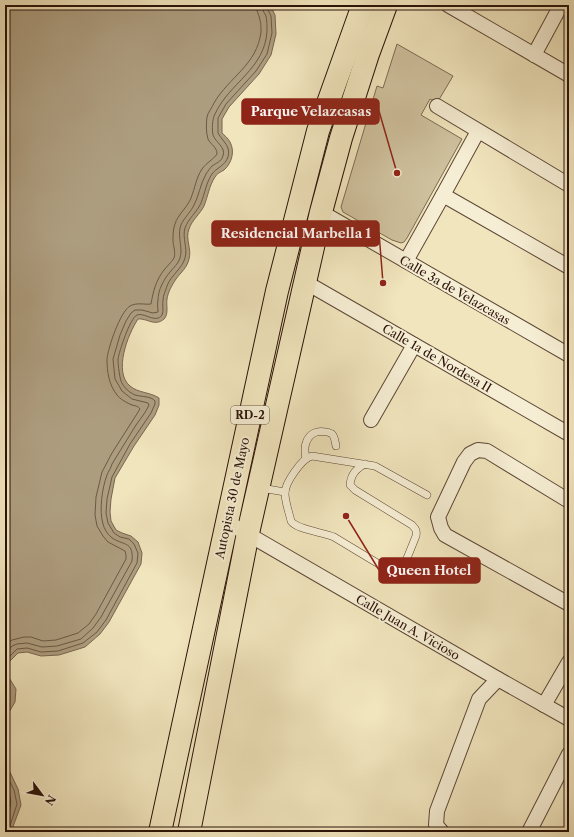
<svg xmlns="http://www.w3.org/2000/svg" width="574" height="837" font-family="'Libre Caslon Text',serif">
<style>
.green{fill:#cfc19e;stroke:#7c6a53}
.water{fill:#ad9d7f;stroke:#79654f}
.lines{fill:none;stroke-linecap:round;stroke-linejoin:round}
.shore{stroke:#6c5844;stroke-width:1}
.lane-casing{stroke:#5c4735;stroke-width:8}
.street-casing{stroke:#5c4735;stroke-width:16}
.highway-casing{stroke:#2a1208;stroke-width:24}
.lane{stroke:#f6eed4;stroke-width:7}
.street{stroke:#f6eed4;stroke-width:14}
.highway{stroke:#f1e5bd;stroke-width:22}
.labels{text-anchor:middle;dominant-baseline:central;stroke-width:4;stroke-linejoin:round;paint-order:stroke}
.shield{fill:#f6eed4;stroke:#675445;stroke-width:1}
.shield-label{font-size:11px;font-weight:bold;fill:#2a1208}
.street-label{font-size:12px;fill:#2a1208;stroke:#f6eed4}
.leader{fill:none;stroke:#8f2418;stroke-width:1.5}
.callout-dot{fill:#8f2418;stroke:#f6eed4;stroke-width:1.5}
.callout{fill:#8f2418;stroke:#8f2418;stroke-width:1.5}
.callout-label{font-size:13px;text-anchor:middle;font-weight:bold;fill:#fff}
</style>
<rect width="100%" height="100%" fill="#f1e5bd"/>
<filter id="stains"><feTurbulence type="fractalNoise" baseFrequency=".005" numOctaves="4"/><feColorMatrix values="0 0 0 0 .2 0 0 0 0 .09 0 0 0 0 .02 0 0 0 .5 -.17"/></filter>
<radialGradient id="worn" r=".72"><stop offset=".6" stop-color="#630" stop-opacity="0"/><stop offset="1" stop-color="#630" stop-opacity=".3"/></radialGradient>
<path class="green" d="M397 44 453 76 437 103 430 99 421 115 462 139 407 238 404 242 401 243 392 240 343 212 341 207 377 86 383 88Z"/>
<g class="water">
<path d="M5 5H270L275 15 276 34 271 55 259 74 229 107 222 119V133C224 135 228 138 230 142 235 151 232 163 224 170 221 172 217 173 215 177 209 186 208 196 204 206 200 214 192 220 189 229 185 239 192 249 189 259 187 268 181 272 176 279 172 285 168 292 167 299 166 305 169 314 164 319 155 327 147 318 138 319 128 334 113 372 130 386 138 393 150 392 159 398V405L155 415 134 446 115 478 111 499 110 512 111 521 116 530 122 533 131 536 138 542 142 553 141 564 109 622 100 634 85 647 59 655 41 656 27 652 18 653 7 664 8 676 16 689 15 702 5 719Z"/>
<path d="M5 757 7 766 18 789 21 805 11 832H5Z"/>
</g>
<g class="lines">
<g class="shore">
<path d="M5 645 12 640 24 637H31L43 641 56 640 78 633 89 624 96 614 126 559V555L125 551 108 542 103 536 97 526 95 515 96 497 102 472 112 453 140 409C138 406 136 406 132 405 127 403 120 399 117 395 109 385 107 372 107 359 108 348 120 312 130 306 137 302 145 305 151 304 153 292 156 280 164 270 167 266 171 263 174 258 176 252 173 246 173 240 173 235 173 229 175 224 178 214 187 208 191 198 195 188 196 178 202 169 207 162 213 160 217 154 217 147 211 145 208 139 206 133 206 123 207 117 208 112 212 108 214 103 229 77 257 65 261 32 261 28 261 23 260 20 259 14 256 11 256 5"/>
<path d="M5 654 12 646 17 644 27 643 42 647 57 646 81 639 93 628 101 617 132 561C134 540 122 546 111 537 107 534 104 528 103 524 99 511 102 488 107 475 108 472 111 468 112 464 120 451 128 438 136 425 141 418 146 412 149 405L148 403 132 399 122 391 115 379 113 359 120 335 126 321 131 313 135 310H142L153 313 158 312C158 308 157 304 158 300 158 290 164 279 170 272 174 267 178 264 180 258 183 249 178 238 180 228 182 220 189 214 193 207 199 197 200 184 206 174 208 171 210 168 212 166 216 163 221 162 223 156 226 147 216 143 213 135 212 130 212 119 215 114 229 83 265 69 267 31 267 27 267 20 266 16 264 12 262 10 262 5"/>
<path d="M5 661 17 649 27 648 41 652 58 651 83 643 97 632 106 620 137 563 138 553 134 544 129 539 120 537 114 533 108 523 106 513 107 499 112 477 130 444 151 413 155 404V401C151 396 142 397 135 395 128 392 121 385 120 377 119 372 118 365 118 359 119 352 130 318 137 315 144 312 156 324 162 315 164 311 162 305 163 300 163 295 166 290 167 286 171 275 182 269 185 258 188 248 182 238 185 228 188 219 197 212 201 203 205 193 206 183 212 174 216 168 225 166 228 157 231 146 223 142 218 133V118L226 104 256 71 267 54 272 33 271 16 267 8V5"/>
<path d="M5 772 14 790 17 804 8 832"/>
<path d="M5 784C14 802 11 805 5 824"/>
</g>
<defs>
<g id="lane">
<path d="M306 459C305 454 304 448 306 443 307 440 310 435 314 433 318 431 328 431 332 434 335 437 335 442 336 446"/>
<path d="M365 464C356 469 351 474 350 485L355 490 412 525C416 529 417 531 416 536L401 573 398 574 392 572 334 537C323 532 297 530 291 521 289 512 285 502 285 493 285 483 302 458 312 456L375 466 427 495"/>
<path d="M261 488 285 492"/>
</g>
<g id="street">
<path d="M448 5 569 75"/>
<path d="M534 55 561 5"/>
<path d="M437 106 569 185"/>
<path d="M443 195 569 267"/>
<path d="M321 212 569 355"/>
<path d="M406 261 443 195 478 131"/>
<path d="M305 282 569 434"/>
<path d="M371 420 414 345"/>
<path d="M569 501 487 451 478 450 470 454 464 462 438 517 441 528 445 535 569 604"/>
<path d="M227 522 498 679 569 719"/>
<path d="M544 705 569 662"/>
<path d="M442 832 436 825 437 811 479 699 498 679"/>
<path d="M529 832 569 754"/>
</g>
<g id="highway">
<path d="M160 832 277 291 318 131 363 5"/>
<path d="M189 832 248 533 321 212 341 138 368 54 386 5"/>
</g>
</defs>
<use href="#lane" class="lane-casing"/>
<use href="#street" class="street-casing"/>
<use href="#highway" class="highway-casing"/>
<use href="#lane" class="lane"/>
<use href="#street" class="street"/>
<use href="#highway" class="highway"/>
</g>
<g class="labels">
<rect class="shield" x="231" y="406" width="38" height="18" rx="3"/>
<g class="shield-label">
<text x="250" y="415">RD-2</text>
</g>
<g class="street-label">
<text transform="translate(455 290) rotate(30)">Calle 3a de Velazcasas</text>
<text transform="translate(437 358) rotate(30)">Calle 1a de Nordesa II</text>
<text transform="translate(232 498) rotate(-78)">Autopista 30 de Mayo</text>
<text transform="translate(408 627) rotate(30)">Calle Juan A. Vicioso</text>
</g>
</g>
<path class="leader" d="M397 173L379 111M383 283L379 233M346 516L379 570"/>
<g class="callout-dot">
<circle cx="397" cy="173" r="4"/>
<circle cx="383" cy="283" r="4"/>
<circle cx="346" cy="516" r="4"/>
</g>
<g class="callout">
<rect x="242" y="99" width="137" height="25" rx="4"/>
<rect x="212" y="221" width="167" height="25" rx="4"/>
<rect x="379" y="558" width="101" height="25" rx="4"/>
</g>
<g class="callout-label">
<text x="311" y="116">Parque Velazcasas</text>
<text x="296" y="238">Residencial Marbella 1</text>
<text x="429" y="575">Queen Hotel</text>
</g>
<rect width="574" height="837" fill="none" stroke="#f1e5bd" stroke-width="20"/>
<rect x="6" y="6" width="562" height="825" fill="none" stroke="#2a1208" stroke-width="2"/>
<rect x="10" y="10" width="554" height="817" fill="none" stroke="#2a1208"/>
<g transform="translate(42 795) rotate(122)" stroke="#f6eed4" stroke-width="3" paint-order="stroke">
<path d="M0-3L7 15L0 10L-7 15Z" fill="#2a1208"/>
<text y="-6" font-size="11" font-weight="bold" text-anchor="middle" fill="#2a1208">N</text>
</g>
<rect width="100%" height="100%" filter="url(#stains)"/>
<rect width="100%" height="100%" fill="url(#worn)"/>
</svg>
